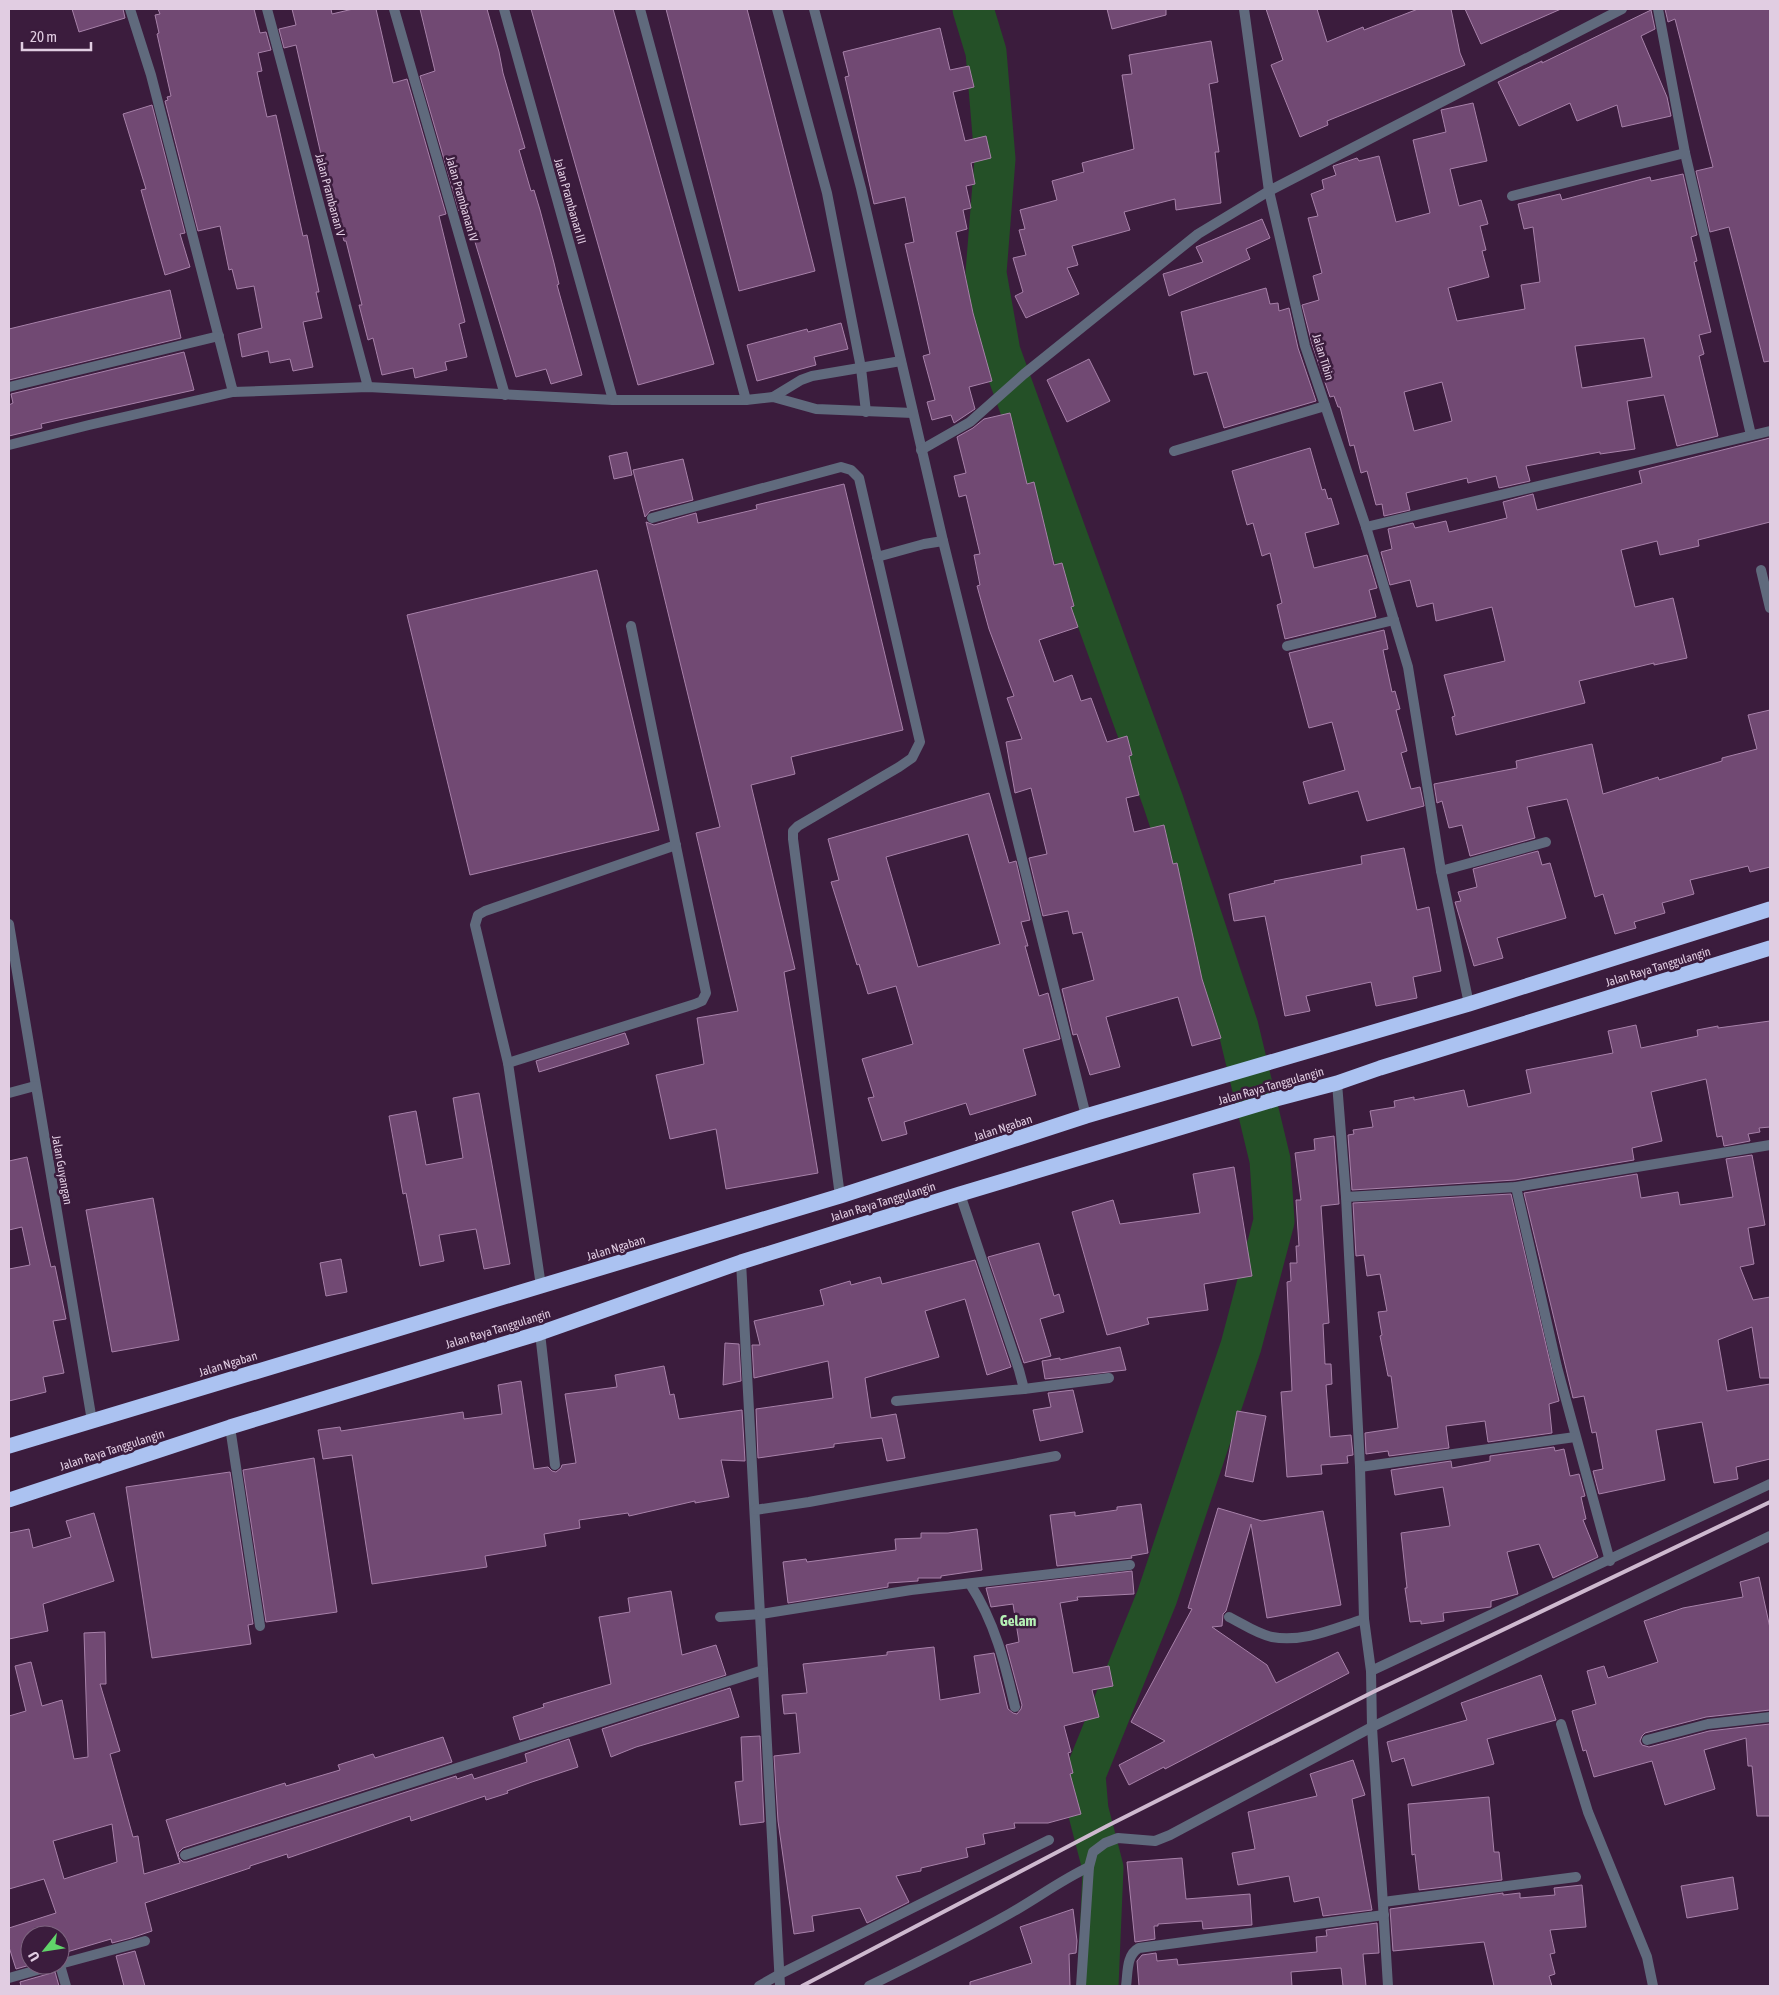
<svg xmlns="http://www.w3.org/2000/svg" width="1779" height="1995" font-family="'Asap Condensed',sans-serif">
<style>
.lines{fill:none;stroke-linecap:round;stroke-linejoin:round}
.river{stroke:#245027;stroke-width:41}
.building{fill:#714973;stroke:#a781a9;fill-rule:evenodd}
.lane{stroke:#606a7d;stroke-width:10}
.street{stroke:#606a7d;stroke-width:10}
.highway{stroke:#abc2f1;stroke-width:15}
.rail{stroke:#ceb9cf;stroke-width:4}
.labels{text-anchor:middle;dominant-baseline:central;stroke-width:5;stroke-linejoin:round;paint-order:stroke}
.street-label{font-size:12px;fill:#e1cde2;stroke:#3b1c3d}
.quarter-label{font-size:15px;font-weight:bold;fill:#b5f0b5;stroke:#3b1c3d}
</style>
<rect width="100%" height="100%" fill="#3b1c3d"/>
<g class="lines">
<path class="river" d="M973 9 986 52 995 159 986 273 1000 352 1163 801 1238 1027 1270 1160 1274 1221 1241 1346 1157 1597 1085 1775 1088 1810 1103 1868 1098 1986"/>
</g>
<g class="building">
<path d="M72 9H123L125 18 79 32Z"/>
<path d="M158 9H254L260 33 266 32 271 50 258 53 262 71 257 72 267 117 276 115 303 236 307 235 319 292H316L322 318 303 322 313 367 293 371 290 359 270 363 268 351 242 357 238 334 262 328 254 286 237 289 232 269 229 270 220 226 198 231 165 101 168 100 167 97 171 96 157 34 159 33 155 15 160 14Z"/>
<path d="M292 9H331L332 14 353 9H376L393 83 407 79 446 214 439 216 465 322 459 324 467 357 445 362 447 370 415 378 413 368 382 375 373 338 368 340 359 305H362L346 241H344L323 158 322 159 296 45 284 48 279 29 296 25Z"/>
<path d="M420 9H487L499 52 503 73 525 148 519 150 531 191 534 190 540 210 554 263 559 284 557 285 582 375 551 384 546 369 516 377 465 209 459 211 420 76 435 71Z"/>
<path d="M531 9H613L714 364 638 385Z"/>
<path d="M666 9H747L815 271 739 291Z"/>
<path d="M1107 9H1166V15L1112 29Z"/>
<path d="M1266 9H1317L1327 42 1363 27 1364 30 1418 9H1451L1460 53 1465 65 1327 121 1328 125 1300 137 1271 65 1283 60Z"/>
<path d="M1465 9H1561L1481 44Z"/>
<path d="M1665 9H1770V361L1764 362 1729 227 1710 232 1696 171 1713 167 1675 19 1668 22Z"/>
<path d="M1651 10 1655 29 1641 36 1667 97 1671 116 1622 127 1617 105 1577 121 1570 103 1519 126 1498 82 1542 61V63Z"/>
<path d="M940 28 950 70 969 66 974 87 953 92 965 141 986 136 991 158 971 163 975 184 966 186 971 208 963 210 967 229 956 232 973 313 992 381 969 387 975 409 954 423 951 415 932 420 927 402 935 400 923 356 930 354 905 244 914 242 905 197 874 204 845 77 849 76 843 52Z"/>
<path d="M1211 41 1218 82 1209 84 1219 152H1215L1221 203 1176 210 1175 199 1124 212 1130 230 1072 246 1078 265 1067 268 1079 294 1026 318 1015 296 1023 292 1013 258 1026 255 1019 230 1025 229 1020 210 1057 200 1052 181 1084 172 1082 163 1134 149 1122 75 1132 74 1129 55Z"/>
<path d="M1473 103 1487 161 1450 169 1459 206 1481 200 1488 224 1480 226 1486 250 1482 251 1489 277 1448 288 1457 321 1525 309 1521 285 1540 282 1533 227 1524 229 1518 204 1560 194 1562 200 1650 177 1651 181 1683 174 1697 235 1691 237 1697 261 1694 262 1711 332 1699 335 1704 354 1699 356 1718 436 1677 446 1664 395 1627 401 1635 449 1600 454V452L1526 466 1530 481 1499 488 1496 476 1468 483 1467 478 1406 493 1410 510 1384 516 1382 504 1376 505 1367 471 1361 473 1354 445 1350 446 1340 407H1338L1334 396 1330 397 1312 344 1302 305 1319 300 1313 276 1322 273 1308 218 1318 216 1311 194 1324 189 1322 180 1336 175 1333 166 1357 158 1359 161 1379 156 1396 222 1430 213 1413 140 1446 132 1441 110ZM1644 338 1652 377 1582 388 1575 346ZM1442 382 1452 421 1414 431 1404 392Z"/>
<path d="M152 105 185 233 180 234 190 267 165 275 141 190 146 189 123 114Z"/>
<path d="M1262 219 1270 238 1246 249 1250 259 1169 296 1163 274 1203 262 1196 247Z"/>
<path d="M1266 288 1270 304 1278 303 1279 311 1289 308 1298 348 1316 401 1224 428 1207 372 1194 375 1181 312Z"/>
<path d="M170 290 181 338 9 380V329Z"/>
<path d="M841 323 848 349 814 357 816 365 757 381 747 345 807 329 808 332Z"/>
<path d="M184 352 194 390 41 424 42 428 9 436V405L13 403 11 394Z"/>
<path d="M1089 359 1110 401 1067 422 1047 380Z"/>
<path d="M1010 413 1027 484 1034 482 1054 565 1062 563 1074 606 1071 607 1078 627 1039 640 1054 682 1072 675 1081 701 1091 698 1107 742 1127 736 1132 755 1129 756 1139 795 1126 798 1134 832 1164 825 1173 864 1177 863 1202 979 1221 1038 1192 1046 1178 997 1106 1017 1120 1067 1090 1075 1077 1034 1073 1035 1062 989 1094 980 1082 932 1073 934 1068 911 1043 916 1029 858 1047 854 1031 788 1015 793 1006 742 1022 739 1007 698 1014 696 989 629 977 586 980 585 974 555 980 554 966 495 959 497 954 476 966 473 957 437 973 428 984 419Z"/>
<path d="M1770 438V522L1698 540 1699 546 1660 555 1657 541 1621 550 1635 607 1673 598 1687 658 1654 665V663L1579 681 1585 703 1456 735 1452 717 1455 716 1444 675 1505 661 1492 607 1436 621 1433 603 1417 607 1410 580 1390 585 1381 552 1392 549 1388 529 1413 523 1415 528 1446 521 1449 532 1507 518 1503 502 1533 494 1537 510 1642 483 1639 471Z"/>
<path d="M1310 448 1322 490 1325 489 1328 499 1331 498 1339 524 1305 533 1314 568 1367 555 1377 588 1369 590 1376 617 1285 639 1277 605 1282 603 1270 553 1262 556 1253 523 1247 525 1232 471Z"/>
<path d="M627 452 632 475 614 479 609 456Z"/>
<path d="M683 459 693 500 650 511 645 517 633 470Z"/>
<path d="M844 484 903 730 791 757 795 774 751 785 795 969 784 972 818 1173 726 1189 716 1129 670 1139 656 1075 704 1064 697 1018 738 1011 696 833 720 827 646 522 654 525 696 513 698 523 757 509 756 505Z"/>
<path d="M597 570 659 830 470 875 407 615Z"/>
<path d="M1384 630 1388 649 1383 650 1392 692 1395 691 1400 709 1396 710 1407 751 1401 753 1411 789 1420 787 1424 806 1367 821 1358 791 1309 804 1303 782 1345 770 1332 722 1309 728 1289 653Z"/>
<path d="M1770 710V867L1750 872 1748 866 1690 880 1694 894 1662 903 1665 913 1634 922 1636 928 1615 934 1603 894 1595 897 1567 799 1527 807 1535 838 1470 856 1462 825 1449 828 1442 801 1437 803 1434 784 1517 768 1516 761 1592 744 1603 794 1658 777 1659 780 1722 761V758L1757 749 1748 715Z"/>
<path d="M989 793 1009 863 1016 861 1030 920 1021 922 1028 946H1025L1039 996 1048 993 1060 1039 1023 1049 1036 1095 970 1115 966 1103 904 1122 907 1134 882 1141 868 1098 874 1097 862 1059 913 1044 896 986 868 994 859 964 857 965 831 882 839 880 828 839ZM968 834 1000 944 918 967 886 857Z"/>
<path d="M1404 848 1417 910 1429 907 1441 971 1413 977 1417 998 1376 1006 1371 982 1306 996 1310 1011 1285 1016 1265 916 1234 921 1229 894 1275 883 1274 881 1362 864 1361 856Z"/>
<path d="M1538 851 1542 865 1550 863 1566 918 1497 938 1503 958 1474 966 1455 902 1461 901 1458 892 1477 887 1473 869Z"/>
<path d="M1770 1021V1127L1759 1128 1760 1132 1748 1134 1750 1141 1724 1146 1722 1136 1717 1137 1706 1079 1651 1092 1662 1141 1632 1148 1634 1160 1515 1180 1352 1190 1348 1135 1354 1134 1353 1130 1373 1127 1370 1111 1395 1107 1394 1101 1414 1097V1100L1464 1090 1468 1107 1531 1093 1526 1070 1613 1053 1608 1031 1636 1025 1641 1048 1698 1036 1697 1030 1718 1026V1028Z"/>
<path d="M625 1033 629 1044 539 1072 536 1061Z"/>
<path d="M479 1093 510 1264 484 1269 476 1229 439 1235 444 1261 420 1266 406 1193 403 1194 389 1116 416 1111 426 1165 463 1158 453 1098Z"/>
<path d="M1334 1136 1339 1204 1321 1206 1329 1323 1323 1324 1325 1364H1331L1332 1384 1326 1385 1330 1437 1351 1435 1353 1455 1347 1456 1348 1463 1321 1465 1322 1474 1287 1477 1281 1392 1292 1391 1287 1282 1291 1281 1290 1263H1297L1296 1246H1299L1296 1200H1301L1295 1153 1315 1150 1314 1139Z"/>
<path d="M1752 1155 1765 1225 1748 1228 1754 1264 1740 1267 1753 1300 1770 1297V1378H1760L1752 1327 1718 1340 1727 1391 1770 1384V1459L1736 1467 1738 1479 1714 1483 1702 1422 1656 1430 1665 1480 1599 1494 1593 1471 1603 1469 1596 1432 1592 1433 1584 1396 1573 1398 1524 1193 1637 1174 1641 1198 1678 1192 1680 1205 1733 1197 1726 1159Z"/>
<path d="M27 1157 45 1241 51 1267 55 1266 66 1319 53 1321 64 1373 43 1377 46 1392 9 1401V1269L30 1265 22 1227 9 1230V1161Z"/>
<path d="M1234 1167 1252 1276 1204 1284 1208 1310 1147 1318 1149 1324 1107 1335 1072 1212 1113 1200 1120 1224 1200 1213 1193 1174Z"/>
<path d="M1511 1194 1559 1401 1549 1404 1552 1433 1488 1442 1485 1421 1446 1426 1449 1448 1389 1456 1388 1451 1366 1454 1365 1433 1398 1428 1391 1376H1388L1380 1336 1382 1335 1378 1312 1387 1311 1380 1274 1367 1276 1364 1255 1356 1256 1353 1203Z"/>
<path d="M153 1198 179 1340 112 1352 86 1210Z"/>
<path d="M1039 1243 1054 1296 1059 1294 1064 1312 1040 1319 1051 1356 1024 1363 988 1257Z"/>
<path d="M341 1259 347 1292 326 1296 320 1263Z"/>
<path d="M975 1260 1011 1367 987 1375 965 1299 925 1311 939 1357 865 1378 871 1418 896 1414 905 1458 887 1461 882 1438 834 1444V1447L758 1458 756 1409 833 1398 828 1361 754 1378 752 1345H760L754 1321 824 1305 820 1290 850 1281 851 1285 880 1277 882 1284Z"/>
<path d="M725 1343 739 1344 741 1381 723 1385Z"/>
<path d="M1120 1347 1126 1370 1045 1379 1042 1361 1060 1358V1360Z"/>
<path d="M664 1366 670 1395 674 1394 679 1419 742 1410 745 1461 721 1460 729 1497 695 1503V1501L629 1516 628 1513 579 1520 580 1528 544 1534 546 1546 485 1556 487 1567 372 1584 352 1455 323 1459 318 1430 340 1427 341 1431 463 1412 464 1419 502 1414 498 1385 521 1381 534 1469 548 1467 552 1471 556 1472 561 1468 562 1465 576 1463 565 1394 617 1387 615 1375Z"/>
<path d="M1073 1390 1083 1432 1040 1441 1033 1410 1051 1407 1048 1393Z"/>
<path d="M1237 1411 1266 1416 1253 1482 1225 1476Z"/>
<path d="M1554 1447 1555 1451 1564 1449 1570 1476 1579 1474 1585 1496 1581 1497 1586 1519 1583 1520 1598 1557 1553 1578 1539 1544 1507 1552 1518 1594 1491 1601V1607L1443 1613 1444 1621 1421 1624V1621L1410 1622 1405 1588H1407L1401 1533 1450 1526 1443 1487 1395 1495 1391 1470 1451 1461 1452 1468 1490 1461V1456Z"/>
<path d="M314 1458 337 1612 266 1622 243 1470Z"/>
<path d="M230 1472 253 1624 248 1625 251 1644 152 1658 126 1487Z"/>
<path d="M1141 1504 1148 1553 1131 1556 1132 1558 1057 1566 1050 1515 1075 1512V1516L1117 1510V1507Z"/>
<path d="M1218 1508 1262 1521 1323 1511 1341 1605 1267 1618 1251 1524 1226 1611 1223 1614 1222 1626 1212 1627 1267 1665 1276 1683 1338 1652 1349 1673 1165 1769 1164 1767 1129 1785 1119 1765 1165 1741 1131 1722 1192 1609 1188 1608Z"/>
<path d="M94 1513 114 1581 43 1604 48 1631 9 1639V1533L29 1529 33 1548 71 1537 66 1521Z"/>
<path d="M977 1529 982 1570 941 1576V1578H918V1581L888 1583V1587L788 1603 783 1562 806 1559 807 1562 896 1550 895 1539 921 1538V1533H948Z"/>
<path d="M1132 1571 1134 1594 1077 1597 1078 1600 1060 1603 1073 1673 1109 1666 1113 1686 1092 1690 1099 1717 1064 1726 1071 1752 1068 1753 1073 1773 1070 1774 1081 1814 1048 1823H1014L1015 1828 983 1834 985 1844 966 1848 968 1857 921 1868V1871L896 1876 909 1902 867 1923 860 1908 812 1916 814 1931 794 1934 778 1821 774 1756 800 1753 796 1713 784 1714 782 1695 807 1693 803 1664 887 1655V1652L934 1647 940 1700 980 1693 974 1656 994 1653 1008 1709 1013 1713 1017 1714 1021 1709 1022 1705 1006 1645 1019 1642 1013 1604 991 1607 986 1588Z"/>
<path d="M1759 1577 1770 1628V1710L1706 1717 1645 1733 1642 1736 1640 1741 1642 1745 1649 1747 1709 1731 1770 1724V1816H1757L1752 1766H1748L1746 1738 1704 1750 1715 1789 1665 1805 1652 1761 1594 1777 1586 1750 1583 1751 1572 1711 1596 1704 1587 1671 1604 1666 1608 1678 1658 1662 1644 1621 1683 1608 1743 1597 1740 1582Z"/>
<path d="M671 1591 682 1655 716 1645 726 1675 520 1740 513 1717 544 1707 543 1704 611 1684 599 1617 630 1612 628 1598Z"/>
<path d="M105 1632 106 1684H100L120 1751 110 1754 133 1837 138 1836 144 1874 180 1863 166 1820 285 1783 286 1786 340 1770 338 1765 373 1754 375 1758 443 1737 452 1762 183 1848 178 1853 179 1858 183 1862H187L456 1776 457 1779 472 1774 474 1779 527 1762 525 1754 569 1739 578 1767 532 1782 507 1791 508 1793 486 1800 485 1796 411 1821 410 1816 288 1858 287 1854 250 1866V1868L145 1903 152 1931 131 1938 112 1943 111 1939 60 1954V1935H30V1965L16 1969 9 1947V1928L56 1913 44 1879 9 1889V1716L26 1711 15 1666 31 1662 42 1706 62 1700 74 1759 88 1757 84 1633ZM112 1824 117 1862 64 1879 53 1841Z"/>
<path d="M1541 1675 1556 1720 1487 1739 1494 1764 1412 1786 1404 1758 1392 1762 1387 1742 1467 1720 1461 1703Z"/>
<path d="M730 1688 739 1717 636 1747 611 1757 602 1729Z"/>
<path d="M760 1736 764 1822 740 1825 735 1782 743 1781 741 1737Z"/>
<path d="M1353 1760 1365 1795 1352 1799 1372 1910 1323 1916 1319 1897 1294 1902 1289 1876 1238 1885 1232 1853 1255 1849 1248 1812 1317 1796 1310 1774Z"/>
<path d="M1489 1797 1494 1852H1499L1502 1880 1419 1890 1415 1854 1412 1855 1408 1804Z"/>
<path d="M1182 1858 1186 1899 1250 1894 1252 1925 1203 1929 1202 1921 1158 1924V1926H1154L1155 1939 1135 1942 1127 1862Z"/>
<path d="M1733 1877 1738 1909 1687 1918 1681 1886Z"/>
<path d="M1582 1885 1586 1927 1550 1930 1555 1953 1550 1954 1555 1974 1549 1976 1552 1986H1494L1484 1942 1393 1951 1390 1909 1503 1893V1895L1520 1893V1898L1555 1895 1554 1888Z"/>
<path d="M1073 1909 1077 1941 1076 1953 1069 1954 1070 1986H970V1982L1032 1963 1020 1927Z"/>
<path d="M1377 1923 1379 1953 1363 1954 1366 1986H1343L1341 1968 1291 1972 1292 1986H1139L1137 1961 1142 1955 1156 1953 1157 1961 1177 1959 1178 1965 1317 1952 1316 1937 1327 1936 1326 1930Z"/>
<path d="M135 1951 145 1986H124L116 1956Z"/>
<path d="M55 1972 59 1986H21L20 1982Z"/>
</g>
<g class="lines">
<g class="lane">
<path d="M652 518 841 467 851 470 859 478 920 742 912 758 899 767 798 826 793 831V839L840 1196"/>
<path d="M877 557 924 544 943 541"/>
<path d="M1761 570 1770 608"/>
<path d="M508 1063 475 925 478 915 485 911 676 845"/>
<path d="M541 1286 508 1063 695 1004 702 1001 706 993 631 626"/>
<path d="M540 1333 555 1465"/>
<path d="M1024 1389 1109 1378"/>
<path d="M896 1401 1024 1389 1019 1370 960 1194"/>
<path d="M230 1427 260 1626"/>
<path d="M720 1617 761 1614"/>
<path d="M1229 1617C1243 1624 1257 1634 1272 1637 1303 1643 1335 1628 1364 1619"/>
</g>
<g class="street">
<path d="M130 9 151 75 233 392 368 387 613 400H746L773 397 816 409 913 413"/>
<path d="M267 9 368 387"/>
<path d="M394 9 505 395"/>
<path d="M504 9 613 400"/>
<path d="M640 9 746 400"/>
<path d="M777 9 827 193 861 368 866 412"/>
<path d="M814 9 861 188 943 541 1086 1116"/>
<path d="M1244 9 1269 191 1305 346 1366 527 1408 667 1441 871 1469 1004"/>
<path d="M1658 9 1685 153 1751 435"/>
<path d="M1512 196 1685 153"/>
<path d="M9 387 219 336"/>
<path d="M773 397 801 380 812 376 901 361"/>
<path d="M9 445 89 425 233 392"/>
<path d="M921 450 970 422 1024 374 1198 234 1269 191 1622 9"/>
<path d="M1174 451 1325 406"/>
<path d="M1366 527 1770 431"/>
<path d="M1287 646 1394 620"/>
<path d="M1441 871 1546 842"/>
<path d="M9 924 92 1421"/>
<path d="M1337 1083 1346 1197 1360 1467 1364 1619 1371 1671 1372 1727 1388 1986"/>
<path d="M9 1093 35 1086"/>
<path d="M1516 1187 1557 1367 1610 1561"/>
<path d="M1346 1197 1516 1187 1770 1145"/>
<path d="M741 1262 780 1986"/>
<path d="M1360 1467 1575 1437"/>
<path d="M755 1510 809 1502 1056 1456"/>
<path d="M970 1584C995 1622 1005 1664 1015 1707"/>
<path d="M761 1614 911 1590 1130 1565"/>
<path d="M1371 1671 1770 1484"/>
<path d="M1561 1724 1588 1812 1647 1957 1653 1986"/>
<path d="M1647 1740 1708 1724 1770 1717"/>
<path d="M185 1855 763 1670"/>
<path d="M1383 1902 1576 1877"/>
<path d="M60 1964 145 1941"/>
<path d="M60 1965 66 1986"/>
<path d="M9 1978 55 1965"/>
<path d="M759 1986 780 1974 1049 1840"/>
<path d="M869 1986C916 1963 963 1940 1009 1914 1036 1899 1061 1880 1089 1867"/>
<path d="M1081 1986 1089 1867 1093 1852 1105 1843 1118 1838 1155 1841 1170 1835 1372 1727 1770 1536"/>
<path d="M1126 1986C1128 1973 1126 1955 1139 1948L1384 1915"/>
</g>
<g class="highway">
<path d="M9 1446 840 1196 1086 1116 1469 1004 1770 909"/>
<path d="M9 1500 230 1427 540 1333 741 1262 960 1194 1276 1099 1337 1083 1380 1068 1770 948"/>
</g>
<path class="rail" d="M802 1986 1107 1826 1373 1692 1770 1502"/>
</g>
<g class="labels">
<g class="street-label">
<text transform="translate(330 195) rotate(75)">Jalan Prambanan V</text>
<text transform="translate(462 199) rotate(74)">Jalan Prambanan IV</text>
<text transform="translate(570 201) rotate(74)">Jalan Prambanan III</text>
<text transform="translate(1323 357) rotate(73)">Jalan Tibin</text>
<text transform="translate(1658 967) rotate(-17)">Jalan Raya Tanggulangin</text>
<text transform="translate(1271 1086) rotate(-16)">Jalan Raya Tanggulangin</text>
<text transform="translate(1003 1128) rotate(-18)">Jalan Ngaban</text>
<text transform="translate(62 1170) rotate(80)">Jalan Guyangan</text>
<text transform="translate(883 1202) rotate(-17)">Jalan Raya Tanggulangin</text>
<text transform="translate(616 1248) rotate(-17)">Jalan Ngaban</text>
<text transform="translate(498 1329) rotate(-17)">Jalan Raya Tanggulangin</text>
<text transform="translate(228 1364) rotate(-17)">Jalan Ngaban</text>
<text transform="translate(112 1450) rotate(-18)">Jalan Raya Tanggulangin</text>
</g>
<g class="quarter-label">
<text x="1018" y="1620">Gelam</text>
</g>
</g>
<rect width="1779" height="1995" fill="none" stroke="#e1cde2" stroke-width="20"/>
<g transform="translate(45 1950) rotate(240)"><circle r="24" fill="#3b1c3d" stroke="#7d637f"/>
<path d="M0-4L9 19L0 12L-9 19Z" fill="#61d46a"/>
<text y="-8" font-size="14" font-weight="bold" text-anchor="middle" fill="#e1cde2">U</text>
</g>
<path d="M22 42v8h69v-8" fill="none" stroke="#e1cde2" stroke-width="2.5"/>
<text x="30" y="42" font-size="15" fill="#e1cde2" stroke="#3b1c3d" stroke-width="4" paint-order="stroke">20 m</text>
</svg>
